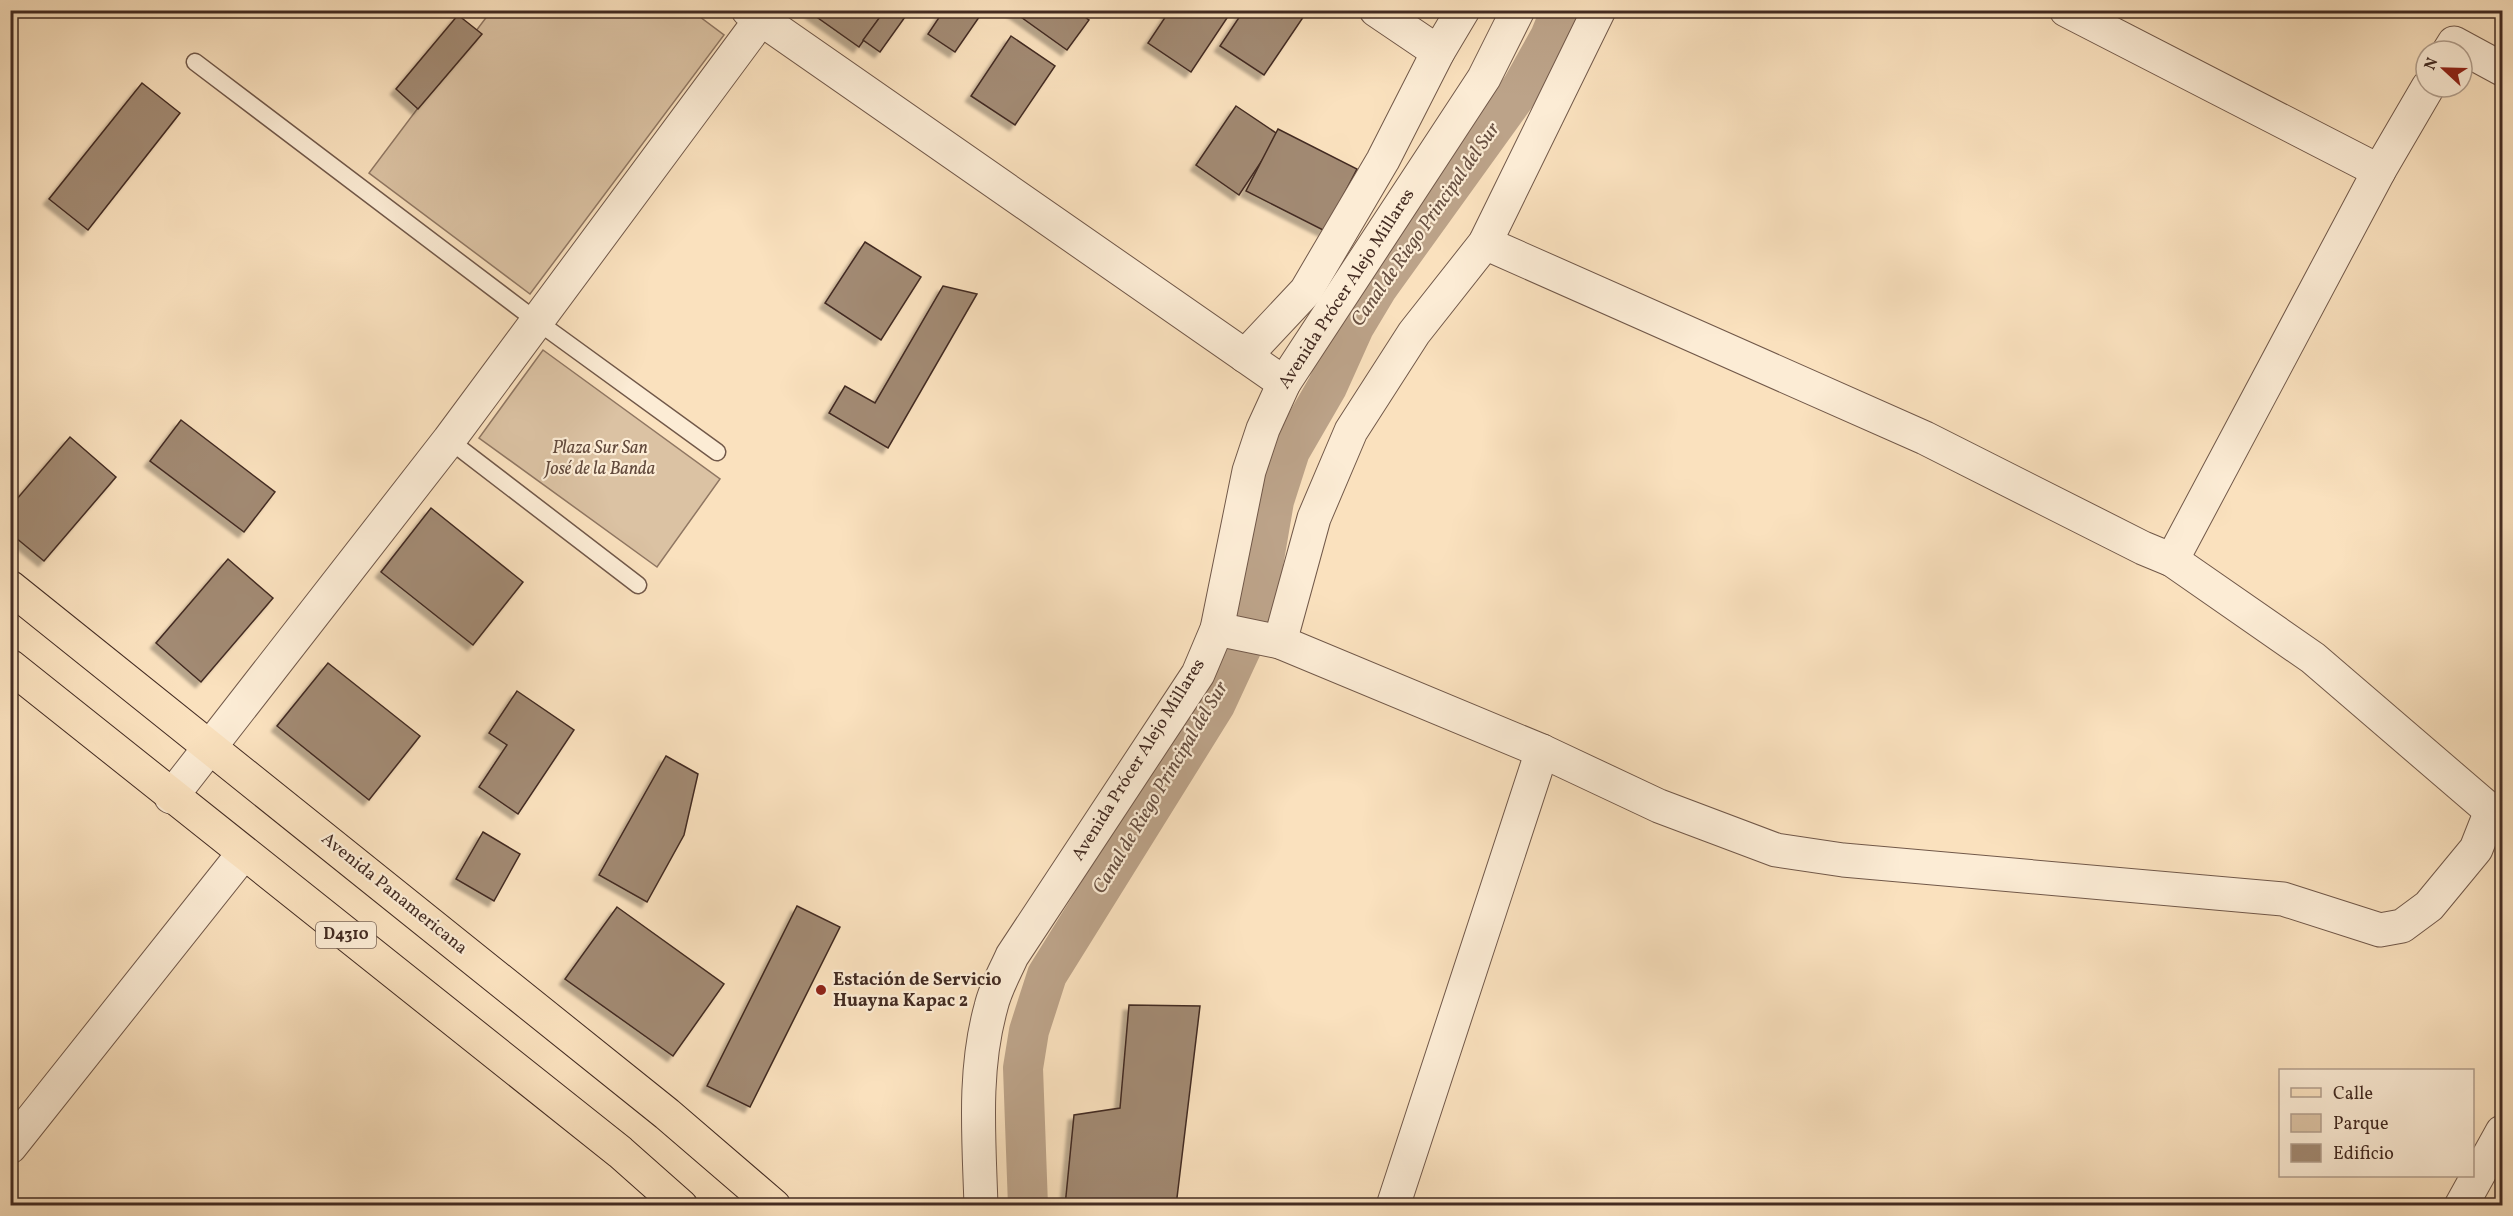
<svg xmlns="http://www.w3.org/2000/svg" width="2513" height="1216" font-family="Vollkorn,serif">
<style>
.green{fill:#dbc2a3;stroke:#8f7662;stroke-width:1.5}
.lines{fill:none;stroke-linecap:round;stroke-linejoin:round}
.canal{stroke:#bca389;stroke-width:40}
.building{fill:#a28a73;stroke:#432b22;stroke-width:1.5;filter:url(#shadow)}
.lane-casing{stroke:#715849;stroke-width:19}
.street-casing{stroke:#715849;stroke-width:35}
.primary-casing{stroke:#432b22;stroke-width:35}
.lane{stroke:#fcecd5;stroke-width:16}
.street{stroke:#fcecd5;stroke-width:33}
.primary{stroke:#fae1be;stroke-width:33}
.poi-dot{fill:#8f2418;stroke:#fcecd5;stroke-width:2}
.labels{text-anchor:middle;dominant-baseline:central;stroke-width:4.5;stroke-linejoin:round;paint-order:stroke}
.shield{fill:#fcecd5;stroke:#7a6558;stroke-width:1.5}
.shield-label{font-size:16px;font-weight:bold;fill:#432b22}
.street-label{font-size:18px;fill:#432b22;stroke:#fcecd5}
.park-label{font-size:18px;font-style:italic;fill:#61493c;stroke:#fcecd5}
.poi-label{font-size:18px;font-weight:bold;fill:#432b22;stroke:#fcecd5;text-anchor:start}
.water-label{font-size:20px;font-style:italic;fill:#674f41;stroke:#fcecd5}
</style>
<defs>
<filter id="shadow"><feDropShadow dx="-5.5" dy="5.5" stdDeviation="1.5" flood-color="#0004"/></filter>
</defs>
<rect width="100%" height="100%" fill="#fae1be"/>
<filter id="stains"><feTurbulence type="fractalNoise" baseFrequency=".00333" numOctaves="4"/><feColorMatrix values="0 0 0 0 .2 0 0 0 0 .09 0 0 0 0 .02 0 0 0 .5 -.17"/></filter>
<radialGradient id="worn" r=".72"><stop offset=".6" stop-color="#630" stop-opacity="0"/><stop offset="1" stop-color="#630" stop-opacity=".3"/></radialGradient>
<g class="green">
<path d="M491 11H692L724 35 530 294 369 173Z"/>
<path d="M543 350 720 479 657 567 479 438Z"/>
</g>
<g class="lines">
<path class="canal" d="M1028 1206 1023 1068 1029 1031 1047 975 1215 705 1253 623 1274 501 1290 451 1327 387 1354 327 1378 287 1522 87 1550 37 1561 10"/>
</g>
<g class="building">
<path d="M813 10H885L859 47 811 13Z"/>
<path d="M885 10H910L880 52 863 40Z"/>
<path d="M944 10H984L955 52 928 34Z"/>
<path d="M1011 10H1075L1089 20 1067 50Z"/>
<path d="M1170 10 1231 12 1191 72 1148 43Z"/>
<path d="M1244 10H1296L1304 16 1264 75 1220 46Z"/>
<path d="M458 15 482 34 418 109 396 89Z"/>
<path d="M1011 36 1055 66 1015 125 971 96Z"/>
<path d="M142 83 180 113 88 230 49 199Z"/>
<path d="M1236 106 1279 135 1239 195 1196 165Z"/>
<path d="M1278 129 1357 169 1325 231 1246 191Z"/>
<path d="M865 242 921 277 881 340 825 303Z"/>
<path d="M943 286 977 294 888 448 829 413 845 386 875 403Z"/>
<path d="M181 420 275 492 244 532 150 461Z"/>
<path d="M70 437 116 477 44 561 10 533V507Z"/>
<path d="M431 508 523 582 473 645 381 572Z"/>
<path d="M228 559 273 598 201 682 156 643Z"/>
<path d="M328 663 420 736 369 800 277 726Z"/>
<path d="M517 691 574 730 518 814 479 787 507 745 489 733Z"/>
<path d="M666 756 698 774 684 835 647 902 599 875Z"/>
<path d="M483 832 520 854 494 901 456 879Z"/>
<path d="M797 906 840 927 750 1107 707 1086Z"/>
<path d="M617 907 724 984 673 1056 565 979Z"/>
<path d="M1129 1005 1200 1006 1176 1206H1065L1074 1115 1120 1108Z"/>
</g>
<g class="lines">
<defs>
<g id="lane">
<path d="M195 62 538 322 717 452"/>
<path d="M449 440 638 585"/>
</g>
<g id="street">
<path d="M748 10 1284 383"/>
<path d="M1376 10 1438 52"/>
<path d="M2066 10 2379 171"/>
<path d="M2449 51 2454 43 2502 69"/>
<path d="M1485 243 1925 438 2143 548 2172 560 2313 658 2491 811 2502 816"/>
<path d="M1245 356 1306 291 1383 160 1438 52 1463 10"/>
<path d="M2172 560 2379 171 2428 87"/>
<path d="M1217 629 1280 642 1542 751 1659 806 1776 850 1843 860 2283 899 2380 930 2402 926 2429 906 2476 849 2491 811"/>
<path d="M1280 642 1314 518 1351 431 1414 333 1485 243 1599 10"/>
<path d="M171 797 449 440 761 19"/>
<path d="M10 1147 243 854"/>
<path d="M981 1206C979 1139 973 1071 991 1007 995 989 1005 972 1012 956L1198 674 1217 629 1249 471 1263 429 1284 383 1484 78 1518 10"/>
<path d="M1393 1206 1542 751"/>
<path d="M2461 1206 2502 1132"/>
</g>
<g id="primary">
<path d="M10 587 667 1114 774 1206"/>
<path d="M10 666 620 1152 681 1206"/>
</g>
</defs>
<use href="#lane" class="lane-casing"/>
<use href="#street" class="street-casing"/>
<use href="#primary" class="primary-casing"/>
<use href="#lane" class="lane"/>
<use href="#street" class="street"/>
<use href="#primary" class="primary"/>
</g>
<circle class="poi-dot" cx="821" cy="990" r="6"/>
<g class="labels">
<rect class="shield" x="316" y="922" width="60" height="26" rx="4.5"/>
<g class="shield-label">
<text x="346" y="935">D4310</text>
</g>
<g class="street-label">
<text transform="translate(1347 289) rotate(-57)">Avenida Prócer Alejo Millares</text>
<text transform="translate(1139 760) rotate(-58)">Avenida Prócer Alejo Millares</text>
<text transform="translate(394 894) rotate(39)">Avenida Panamericana</text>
</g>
<g class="park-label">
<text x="600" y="448">Plaza Sur San<tspan x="600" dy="21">José de la Banda</tspan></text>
</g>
<g class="poi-label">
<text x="833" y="980">Estación de Servicio<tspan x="833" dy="21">Huayna Kapac 2</tspan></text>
</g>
<g class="water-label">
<text transform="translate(1426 225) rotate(-55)">Canal de Riego Principal del Sur</text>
<text transform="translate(1161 788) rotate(-59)">Canal de Riego Principal del Sur</text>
</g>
</g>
<rect width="2513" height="1216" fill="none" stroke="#fae1be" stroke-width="36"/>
<rect x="12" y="12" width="2489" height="1192" fill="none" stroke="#432b22" stroke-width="3"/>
<rect x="18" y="18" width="2477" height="1180" fill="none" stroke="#432b22" stroke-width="1.5"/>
<rect x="2279" y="1069" width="195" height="108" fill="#fcecd5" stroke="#b29f8d" stroke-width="1.5"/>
<rect x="2291" y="1088" width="30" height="9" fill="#fae1be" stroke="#b29f8d" stroke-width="1.5"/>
<text x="2333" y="1099" font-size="18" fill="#432b22">Calle</text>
<rect x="2291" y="1114" width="30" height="18" fill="#dbc2a3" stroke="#b29f8d" stroke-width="1.5"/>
<text x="2333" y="1129" font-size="18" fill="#432b22">Parque</text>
<rect x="2291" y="1144" width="30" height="18" fill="#a28a73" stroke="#b29f8d" stroke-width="1.5"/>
<text x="2333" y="1159" font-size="18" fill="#432b22">Edificio</text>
<g transform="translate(2444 69) rotate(292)"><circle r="28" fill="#fcecd5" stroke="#b29f8d" stroke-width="1.5"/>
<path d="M0-4.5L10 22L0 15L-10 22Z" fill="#8f2418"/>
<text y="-9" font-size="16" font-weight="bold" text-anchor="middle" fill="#432b22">N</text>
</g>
<rect width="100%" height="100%" filter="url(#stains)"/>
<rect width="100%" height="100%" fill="url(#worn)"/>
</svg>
